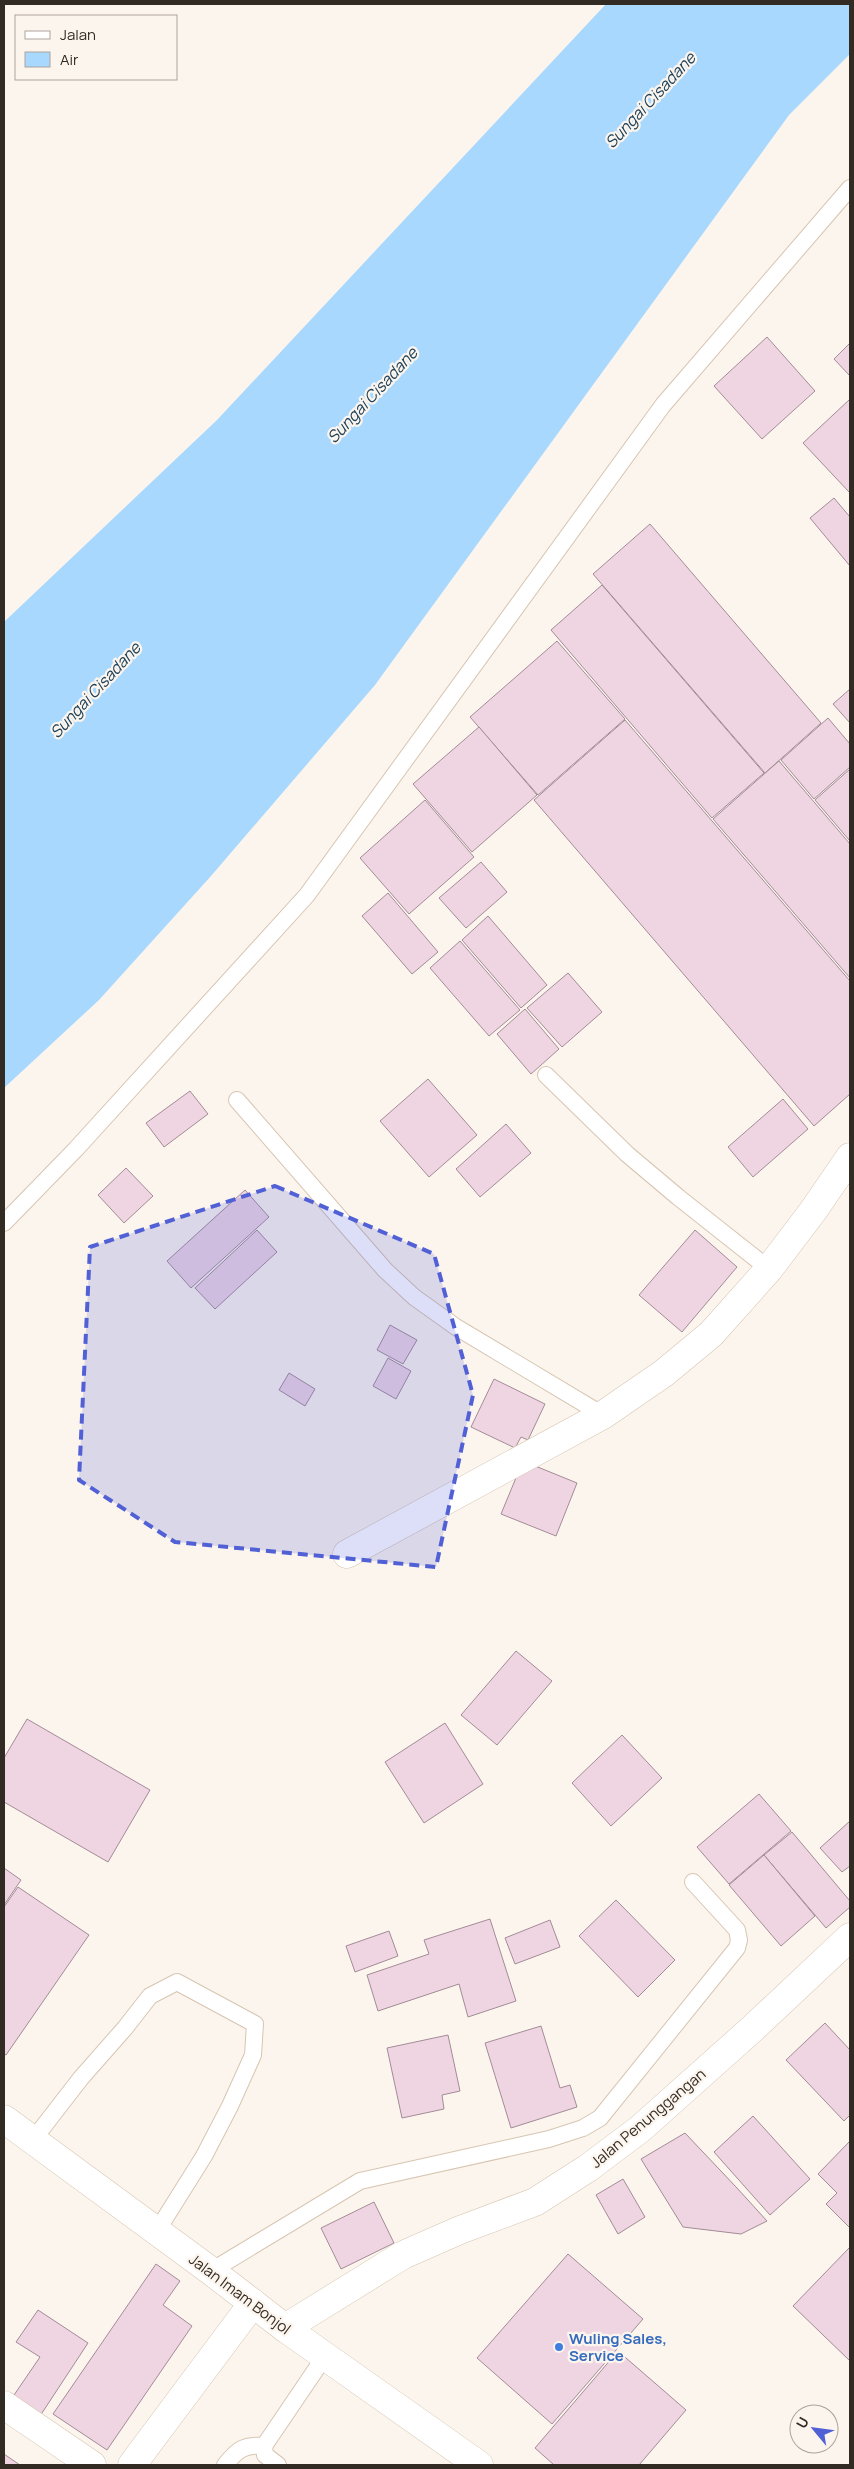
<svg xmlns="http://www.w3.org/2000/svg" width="854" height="2469" font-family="Manrope,sans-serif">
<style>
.water{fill:#a8d8fe}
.building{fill:#efd5e2;stroke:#a38b97}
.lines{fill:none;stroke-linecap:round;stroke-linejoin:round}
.service-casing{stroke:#d7c5b1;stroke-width:18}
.minor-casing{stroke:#d7c5b1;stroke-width:29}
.primary-casing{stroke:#d7c5b1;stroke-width:29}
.service{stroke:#fff;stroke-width:16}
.minor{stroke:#fff;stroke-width:28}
.primary{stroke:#fff;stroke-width:28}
.marked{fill:#5260d6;fill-opacity:0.2;stroke:#5260d6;stroke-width:4;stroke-dasharray:10 6;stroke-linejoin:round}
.shop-dot{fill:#3f7fe0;stroke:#fcf5ed;stroke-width:2}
.labels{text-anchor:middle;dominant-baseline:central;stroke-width:4.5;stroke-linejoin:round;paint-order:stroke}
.street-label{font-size:15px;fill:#322b24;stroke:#fcf5ed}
.shop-label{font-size:15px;font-weight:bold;fill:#366cbe;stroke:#fcf5ed;text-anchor:start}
.water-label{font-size:16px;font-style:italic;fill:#1d415a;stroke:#fcf5ed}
</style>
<rect width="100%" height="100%" fill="#fcf5ed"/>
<path class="water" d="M606 4H850V54L789 115 375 685 211 876 99 1000 4 1088V622L217 420Z"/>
<g class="building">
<path d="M767 337 815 391 762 439 714 386Z"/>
<path d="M850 343V376L834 359Z"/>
<path d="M849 400 850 401V493L803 443Z"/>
<path d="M834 498 850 517V566L810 518Z"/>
<path d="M650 524 821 723 765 773 593 574Z"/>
<path d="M602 585 764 773 712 818 551 630Z"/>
<path d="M557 641 625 719 538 795 470 717Z"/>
<path d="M850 689V723L833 704Z"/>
<path d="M828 718 850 744V767L814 799 781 760Z"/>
<path d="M625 720 850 981V1094L814 1126 534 800Z"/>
<path d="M479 727 537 795 472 852 413 784Z"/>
<path d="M779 761 850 844V978L713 819Z"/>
<path d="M850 769V841L815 800Z"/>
<path d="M425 800 474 857 409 914 360 858Z"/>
<path d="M481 862 507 892 466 928 439 898Z"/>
<path d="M388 893 438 952 412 974 362 916Z"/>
<path d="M488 916 547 985 521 1008 462 940Z"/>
<path d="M460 941 520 1010 489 1036 430 968Z"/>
<path d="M568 973 602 1012 562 1047 527 1008Z"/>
<path d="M525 1009 559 1049 531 1074 497 1034Z"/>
<path d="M428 1079 477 1135 429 1177 380 1121Z"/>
<path d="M190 1091 208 1114 164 1147 146 1123Z"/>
<path d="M783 1099 808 1129 753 1177 728 1147Z"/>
<path d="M506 1124 531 1153 480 1197 456 1169Z"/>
<path d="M126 1168 153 1196 124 1223 98 1195Z"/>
<path d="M245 1190 269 1217 191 1288 167 1261Z"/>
<path d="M257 1230 277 1252 215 1309 195 1288Z"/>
<path d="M695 1230 737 1267 682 1332 639 1295Z"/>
<path d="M390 1325 417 1340 403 1364 377 1350Z"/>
<path d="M388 1358 411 1371 396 1399 373 1386Z"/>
<path d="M289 1373 315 1389 305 1406 279 1390Z"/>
<path d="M494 1379 545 1404 528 1440 521 1437 515 1448 471 1427Z"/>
<path d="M523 1461 577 1483 556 1536 501 1514Z"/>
<path d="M516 1651 552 1681 497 1745 461 1715Z"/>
<path d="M27 1719 150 1790 108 1862 4 1802V1758Z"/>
<path d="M445 1723 483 1784 424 1823 385 1762Z"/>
<path d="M622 1735 662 1778 611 1826 572 1783Z"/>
<path d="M759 1794 791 1831 729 1884 697 1847Z"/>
<path d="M850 1821V1866L842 1872 820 1848Z"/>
<path d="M792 1832 850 1901V1907L826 1928 764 1855Z"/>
<path d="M764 1855 815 1916 781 1946 729 1885Z"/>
<path d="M4 1868 21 1880 4 1905Z"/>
<path d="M18 1887 89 1935 6 2055 4 2054V1907Z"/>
<path d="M616 1900 675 1960 638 1997 579 1936Z"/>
<path d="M490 1919 516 2001 468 2017 459 1984 378 2011 367 1975 429 1954 424 1940Z"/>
<path d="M550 1920 560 1947 515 1964 505 1938Z"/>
<path d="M389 1931 398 1956 355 1972 346 1946Z"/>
<path d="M825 2023 850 2050V2115L844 2121 786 2060Z"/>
<path d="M541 2026 560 2088 570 2085 577 2107 511 2128 485 2043Z"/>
<path d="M448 2035 460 2091 442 2095 444 2109 402 2118 387 2048Z"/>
<path d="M753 2116 810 2179 770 2215 714 2152Z"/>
<path d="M685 2133 737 2188 767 2221 741 2234 683 2227 641 2159Z"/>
<path d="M850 2141V2228L826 2204 837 2193 818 2174Z"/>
<path d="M623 2179 645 2217 618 2234 596 2195Z"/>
<path d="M374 2202 394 2243 341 2269 321 2228Z"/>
<path d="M850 2247V2361L793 2306Z"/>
<path d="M568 2254 643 2319 552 2424 477 2358Z"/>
<path d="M156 2264 180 2281 163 2305 192 2326 107 2450 53 2414Z"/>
<path d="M38 2310 88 2343 40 2416 12 2398 40 2357 16 2342Z"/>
<path d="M618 2351 686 2410 639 2465H554L535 2448Z"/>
<path d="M4 2454 20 2465H4Z"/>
</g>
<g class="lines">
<defs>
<g id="service">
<path d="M546 1075 627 1154 678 1197 769 1269"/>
<path d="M237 1100 385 1270 414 1297 456 1327 603 1415"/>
<path d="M4 1223 76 1149 307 895 663 405 850 188"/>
<path d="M33 2140 81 2078 125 2028 150 1996 177 1982 255 2024 253 2055 230 2106 204 2156 157 2231"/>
<path d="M211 2271 360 2181 549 2139 583 2128 600 2118 737 1948 739 1940 737 1930 693 1882"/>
<path d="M225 2465C237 2450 244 2444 264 2446"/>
<path d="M278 2465 265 2455 264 2446 325 2356"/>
</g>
<g id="minor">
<path d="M347 1554 603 1415 664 1373 711 1334 769 1269 813 1211 850 1157"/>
<path d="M285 2328 403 2255 460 2230 535 2202 588 2168 640 2129 752 2029 850 1937"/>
<path d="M4 2405 92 2465"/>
<path d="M132 2465 253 2303"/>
</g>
<path id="primary" d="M4 2119 211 2271 285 2328 479 2465"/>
</defs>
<use href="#service" class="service-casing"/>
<use href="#minor" class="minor-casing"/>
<use href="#primary" class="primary-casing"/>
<use href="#service" class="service"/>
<use href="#minor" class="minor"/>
<use href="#primary" class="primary"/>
</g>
<path class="marked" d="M275 1186 434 1254 473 1395 436 1567 175 1542 79 1480 90 1247Z"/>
<circle class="shop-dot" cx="559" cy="2347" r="5"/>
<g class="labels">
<g class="street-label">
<text transform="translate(648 2118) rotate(-40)">Jalan Penunggangan</text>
<text transform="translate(240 2294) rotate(37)">Jalan Imam Bonjol</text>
</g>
<g class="shop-label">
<text x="569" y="2338">Wuling Sales,<tspan x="569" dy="17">Service</tspan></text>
</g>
<g class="water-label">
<text transform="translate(650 100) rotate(-47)">Sungai Cisadane</text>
<text transform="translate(372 395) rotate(-47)">Sungai Cisadane</text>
<text transform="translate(95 690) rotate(-47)">Sungai Cisadane</text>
</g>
</g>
<rect width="854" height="2469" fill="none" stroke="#322b24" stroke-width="10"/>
<rect x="15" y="15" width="162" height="65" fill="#fcf5ed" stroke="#aba49d"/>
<rect x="25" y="31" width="25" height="8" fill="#ffffff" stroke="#aba49d"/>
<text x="60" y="40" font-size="15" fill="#322b24">Jalan</text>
<rect x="25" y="52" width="25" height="15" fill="#a8d8fe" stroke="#aba49d"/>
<text x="60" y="65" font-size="15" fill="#322b24">Air</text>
<g transform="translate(814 2429) rotate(299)"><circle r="24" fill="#fcf5ed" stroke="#aba49d"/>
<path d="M0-4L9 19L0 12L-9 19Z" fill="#5260d6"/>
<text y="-8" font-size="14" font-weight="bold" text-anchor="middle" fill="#322b24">U</text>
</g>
</svg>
